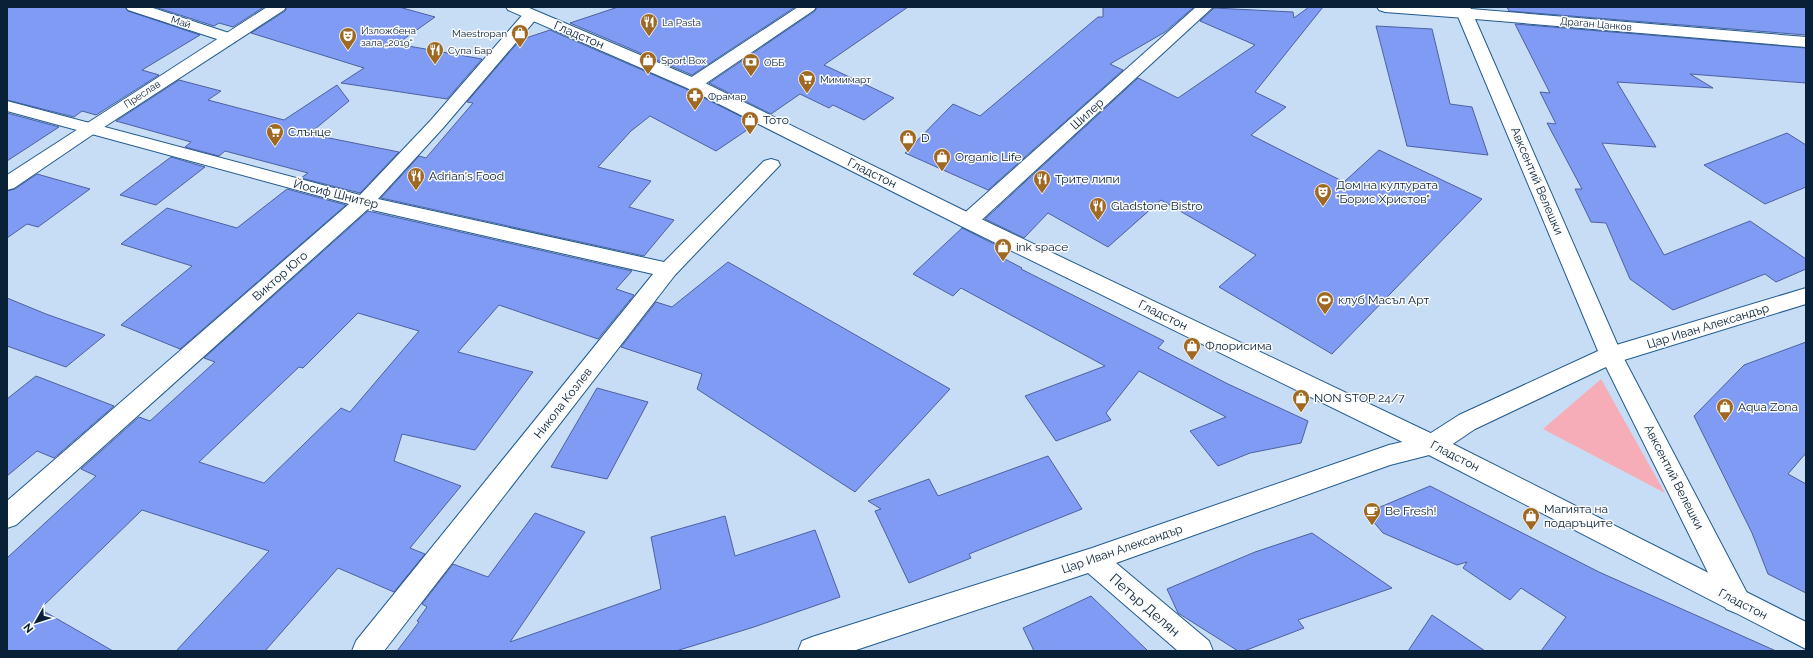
<svg xmlns="http://www.w3.org/2000/svg" width="1813" height="658" font-family="Raleway,sans-serif">
<style>
.green{fill:#f7adb8}
.building{fill:#7f9bf3;stroke:#4d61a1;fill-rule:evenodd}
.lines{fill:none;stroke-linecap:round;stroke-linejoin:round}
.minor-casing{stroke:#205a8f;stroke-width:2}
.tertiary-casing{stroke:#205a8f;stroke-width:2}
.secondary-casing{stroke:#205a8f;stroke-width:2}
.minor{fill:#fff;fill-rule:evenodd}
.tertiary{fill:#fff;fill-rule:evenodd}
.secondary{fill:#fff;fill-rule:evenodd}
.labels{text-anchor:middle;dominant-baseline:central;stroke-width:3;stroke-linejoin:round;paint-order:stroke}
.far-street-label{font-size:10px;fill:#082137;stroke:#fbfbfb}
.far-poi-label{font-size:10px;fill:#082137;stroke:#fbfbfb;text-anchor:start}
.street-label{font-size:12px;fill:#082137;stroke:#fbfbfb}
.poi-label{font-size:12px;fill:#082137;stroke:#fbfbfb;text-anchor:start}
.near-street-label{font-size:14px;fill:#082137;stroke:#fbfbfb}
</style>
<rect width="100%" height="100%" fill="#c6ddf5"/>
<path class="green" d="M1601 379 1665 493 1543 429Z"/>
<g class="building">
<path d="M7 7H125L128 11 200 35 142 70 159 75 96 115 82 111 74 117 7 100Z"/>
<path d="M155 7H264L233 27 219 23 214 26Z"/>
<path d="M287 7H399L435 17 397 44 482 59 447 99 341 83 364 68 251 33 285 11Z"/>
<path d="M618 7H795L692 75 570 23Z"/>
<path d="M817 7H908L824 65 894 98 864 120 833 105 829 108 800 94 771 114 709 83 815 11Z"/>
<path d="M1103 7H1194L1165 32 1110 64 1123 70 988 190 905 153 953 104 980 116 1098 17H1103Z"/>
<path d="M1309 7H1323L1255 92 1286 107 1251 135 1344 182 1379 150 1482 199 1332 354 1219 287 1256 255 1161 200 1108 247 1048 213 1024 238 985 219 1138 78 1178 98 1255 45 1200 21 1214 8 1293 12 1294 18Z"/>
<path d="M1507 7H1806V35L1509 11Z"/>
<path d="M1515 24 1806 48V83L1690 74 1713 88 1617 82 1656 147 1602 143 1664 255 1750 221 1806 259V269L1776 282 1765 274 1673 310 1630 279 1606 223 1591 222 1575 189H1582L1547 123 1556 124 1540 92 1550 93Z"/>
<path d="M1376 26 1432 29 1450 104 1472 107 1488 155 1407 146Z"/>
<path d="M550 30 686 89 756 124 716 151 650 116 631 131 598 167 651 181 629 207 674 220 644 256 381 198 419 156 426 158 473 103 467 102 520 40Z"/>
<path d="M179 80 221 91 208 100 284 120 337 85 349 101 309 134 399 152 360 193 301 178 308 173 225 151 219 156 185 147 191 142 116 121Z"/>
<path d="M7 113 59 127 7 161Z"/>
<path d="M1787 133 1806 145V187L1765 204 1704 165Z"/>
<path d="M171 157 205 167 156 205 120 195Z"/>
<path d="M37 174 90 189 38 227 27 224 7 238V191L15 189Z"/>
<path d="M287 189 346 205 180 349 121 325 192 266 121 244 167 208 237 228Z"/>
<path d="M368 211 632 271 616 289 634 295 598 339 499 305 458 352 533 372 475 450 402 434 394 461 461 486 410 548 425 554 394 592 338 568 265 651H176L269 551 142 510 40 609 113 651H7V558L96 476 81 469 139 417 150 421 215 362 204 358ZM358 313 419 331 350 412 341 408 264 483 199 462 299 367 303 368Z"/>
<path d="M962 228 1010 252 1003 258 1022 268 1021 269 1164 341 1158 348 1228 384 1308 421 1301 443 1250 453 1218 466 1190 431 1226 417 1139 371 1106 413 1111 420 1056 441 1025 396 1105 366 961 288 953 296 913 274Z"/>
<path d="M728 262 950 389 855 492 697 389 702 374 621 347 656 302 672 307Z"/>
<path d="M7 298 46 314 105 335 66 367 7 346Z"/>
<path d="M1806 342V453L1788 474 1806 484V593L1768 574 1752 533 1694 416 1744 365Z"/>
<path d="M36 376 114 406 54 458 37 451 7 476V399Z"/>
<path d="M597 388 648 402 607 479 551 467Z"/>
<path d="M1048 456 1082 509 969 554 971 558 909 583 875 511 881 509 868 501 929 479 938 496Z"/>
<path d="M1430 486 1599 572 1776 651H1541L1566 617 1521 588 1510 600 1463 568 1467 562 1457 565 1383 533 1366 513Z"/>
<path d="M535 513 585 532 510 642 661 589 651 537 725 516 735 556 815 530 840 597 754 627 676 651H397L419 622 417 621 427 607 422 604 453 564 488 577Z"/>
<path d="M1312 533 1392 588 1298 620 1304 628 1244 651H1238L1178 613 1167 589 1255 552Z"/>
<path d="M1091 596 1148 651H1034L1023 628Z"/>
<path d="M1432 615 1485 651H1408Z"/>
</g>
<g class="lines">
<defs>
<g id="minor">
<path d="M126 7H150L235 35 237 38 235 41 229 43 223 41 128 10Z"/>
<path d="M798 7H816L814 10 699 88 693 89 687 88 684 84 687 80Z"/>
<path d="M1196 7H1213L975 226 968 228 961 226 958 221 961 216Z"/>
<path d="M1377 7C1405 7 1444 3 1471 10L1473 13 1471 16 1465 18 1385 12 1379 10Z"/>
<path d="M531 10 537 12 539 15 537 18 443 128 378 199 664 262 764 161 771 159 778 161 780 165 675 275 384 651H352L356 641 653 274 368 209 16 525 7 528V501L349 204 7 111V101L360 195 431 120 525 12Z"/>
<path d="M1806 288V304L1611 364 1603 361 1600 355 1603 349Z"/>
<path d="M1432 435 1441 438 1444 445 1441 452 1390 465 1116 563 1209 641 1213 651H1178L1088 573 853 651H798L802 641 812 637 1092 548 1389 445Z"/>
</g>
<g id="tertiary">
<path d="M267 7H286L284 10 95 133 14 188 7 190V175Z"/>
<path d="M1454 7H1470L1471 9 1806 37V47L1475 19 1622 355 1746 591 1750 600 1746 609 1736 613 1726 609 1606 367 1475 429 1441 452 1432 455 1423 452 1420 445 1423 438 1459 415 1598 351Z"/>
</g>
<path id="secondary" d="M506 7H527L699 80 975 216 1441 438 1806 622V649L1423 452 961 226 687 88 508 10Z"/>
</defs>
<use href="#minor" class="minor-casing"/>
<use href="#tertiary" class="tertiary-casing"/>
<use href="#secondary" class="secondary-casing"/>
<use href="#minor" class="minor"/>
<use href="#tertiary" class="tertiary"/>
<use href="#secondary" class="secondary"/>
</g>
<defs>
<symbol id="restaurant-pin" viewBox="-11 -11 22 30"><path d="M0 17L-7.5 6A9.5 9.5 0 1 1 7.5 6Z" fill="#9f6922" stroke="#fbfbfb"/><path d="M-5-6h1v4h1v-4h1v4h1v-4h1v5L-1.5 .5V6h-2V.5L-5-1ZM5-6V6H3V1.5H1.5Q1.5-4 5-6Z" fill="#fff"/></symbol>
<symbol id="shop-pin" viewBox="-11 -11 22 30"><path d="M0 17L-7.5 6A9.5 9.5 0 1 1 7.5 6Z" fill="#9f6922" stroke="#fbfbfb"/><path d="M-5-2.5h2.3a2.7 3.5 0 0 1 5.4 0H5L5.5 6h-11ZM-1.5-2.5h3a1.5 2.3 0 0 0-3 0Z" fill="#fff"/></symbol>
<symbol id="theatre-pin" viewBox="-11 -11 22 30"><path d="M0 17L-7.5 6A9.5 9.5 0 1 1 7.5 6Z" fill="#9f6922" stroke="#fbfbfb"/><path d="M-5-5.5Q0-4 5-5.5V0Q5 5 0 6Q-5 5-5 0ZM-3.3-2.5H-1v1.5H-3.3ZM1-2.5H3.3v1.5H1ZM-2.8 1Q0 5.5 2.8 1Z" fill="#fff"/></symbol>
<symbol id="bank-pin" viewBox="-11 -11 22 30"><path d="M0 17L-7.5 6A9.5 9.5 0 1 1 7.5 6Z" fill="#9f6922" stroke="#fbfbfb"/><path d="M-6-4H6V4H-6ZM0-2.3a2.3 2.3 0 1 0 0 4.6a2.3 2.3 0 1 0 0-4.6Z" fill="#fff"/></symbol>
<symbol id="supermarket-pin" viewBox="-11 -11 22 30"><path d="M0 17L-7.5 6A9.5 9.5 0 1 1 7.5 6Z" fill="#9f6922" stroke="#fbfbfb"/><path d="M-6-5.5h2.5l.6 2H6L4.5 2H-2.5L-4.4-4H-6ZM-1.5 3.2a1.3 1.3 0 1 0 .1 0ZM3 3.2a1.3 1.3 0 1 0 .1 0Z" fill="#fff"/></symbol>
<symbol id="pharmacy-pin" viewBox="-11 -11 22 30"><path d="M0 17L-7.5 6A9.5 9.5 0 1 1 7.5 6Z" fill="#9f6922" stroke="#fbfbfb"/><path d="M-2-6h4v4h4v4h-4v4h-4v-4h-4v-4h4Z" fill="#fff"/></symbol>
<symbol id="stadium-pin" viewBox="-11 -11 22 30"><path d="M0 17L-7.5 6A9.5 9.5 0 1 1 7.5 6Z" fill="#9f6922" stroke="#fbfbfb"/><path d="M0-5a6.5 5 0 1 0 0 10a6.5 5 0 1 0 0-10ZM-3.5-1.8h7v3.6h-7Z" fill="#fff"/></symbol>
<symbol id="cafe-pin" viewBox="-11 -11 22 30"><path d="M0 17L-7.5 6A9.5 9.5 0 1 1 7.5 6Z" fill="#9f6922" stroke="#fbfbfb"/><path d="M-5.5-4.5H6V0H3Q3 3.5 0 3.5H-2.5Q-5.5 3.5-5.5 0ZM3-3.2v2h1.7v-2ZM-6 4.5H4V6H-6Z" fill="#fff"/></symbol>
</defs>
<g fill-rule="evenodd">
<use href="#restaurant-pin" x="639" y="12" width="20" height="27"/>
<use href="#shop-pin" x="510" y="23" width="20" height="27"/>
<use href="#theatre-pin" x="338" y="26" width="20" height="27"/>
<use href="#restaurant-pin" x="425" y="40" width="20" height="27"/>
<use href="#shop-pin" x="638" y="50" width="20" height="27"/>
<use href="#bank-pin" x="741" y="52" width="20" height="27"/>
<use href="#supermarket-pin" x="797" y="69" width="20" height="27"/>
<use href="#pharmacy-pin" x="685" y="86" width="20" height="27"/>
<use href="#shop-pin" x="740" y="110" width="20" height="27"/>
<use href="#supermarket-pin" x="265" y="122" width="20" height="27"/>
<use href="#shop-pin" x="898" y="128" width="20" height="27"/>
<use href="#shop-pin" x="932" y="147" width="20" height="27"/>
<use href="#restaurant-pin" x="406" y="166" width="20" height="27"/>
<use href="#restaurant-pin" x="1032" y="169" width="20" height="27"/>
<use href="#theatre-pin" x="1313" y="182" width="20" height="27"/>
<use href="#restaurant-pin" x="1088" y="196" width="20" height="27"/>
<use href="#shop-pin" x="993" y="237" width="20" height="27"/>
<use href="#stadium-pin" x="1315" y="290" width="20" height="27"/>
<use href="#shop-pin" x="1182" y="336" width="20" height="27"/>
<use href="#shop-pin" x="1291" y="388" width="20" height="27"/>
<use href="#shop-pin" x="1715" y="397" width="20" height="27"/>
<use href="#cafe-pin" x="1362" y="501" width="20" height="27"/>
<use href="#shop-pin" x="1521" y="506" width="20" height="27"/>
</g>
<g class="labels">
<g class="far-street-label">
<text transform="translate(181 22) rotate(18)">Май</text>
<text transform="translate(1596 24) rotate(5)">Драган Цанков</text>
<text transform="translate(142 94) rotate(-33)">Преслав</text>
</g>
<g class="far-poi-label">
<text x="662" y="22">La Pasta</text>
<text x="361" y="30">Изложбена<tspan x="361" dy="12">зала „2019“</tspan></text>
<text x="507" y="33" text-anchor="end">Maestropan</text>
<text x="448" y="50">Супа Бар</text>
<text x="661" y="60">Sport Box</text>
<text x="764" y="62">ОББ</text>
<text x="820" y="79">Мимимарт</text>
<text x="708" y="96">Фрамар</text>
</g>
<g class="street-label">
<text transform="translate(579 35) rotate(23)">Гладстон</text>
<text transform="translate(1087 114) rotate(-42)">Шилер</text>
<text transform="translate(872 173) rotate(26)">Гладстон</text>
<text transform="translate(1537 181) rotate(67)">Авксентий Велешки</text>
<text transform="translate(336 194) rotate(14)">Йосиф Шнитер</text>
<text transform="translate(280 276) rotate(-41)">Виктор Юго</text>
<text transform="translate(1163 315) rotate(26)">Гладстон</text>
<text transform="translate(1708 326) rotate(-17)">Цар Иван Александър</text>
<text transform="translate(563 403) rotate(-52)">Никола Козлев</text>
<text transform="translate(1455 456) rotate(27)">Гладстон</text>
<text transform="translate(1674 477) rotate(63)">Авксентий Велешки</text>
<text transform="translate(1122 549) rotate(-19)">Цар Иван Александър</text>
<text transform="translate(1743 604) rotate(27)">Гладстон</text>
</g>
<g class="poi-label">
<text x="763" y="120">Тото</text>
<text x="288" y="132">Слънце</text>
<text x="921" y="138">D</text>
<text x="955" y="157">Organic Life</text>
<text x="429" y="176">Adrian's Food</text>
<text x="1055" y="179">Трите липи</text>
<text x="1336" y="185">Дом на културата<tspan x="1336" dy="14">"Борис Христов"</tspan></text>
<text x="1111" y="206">Gladstone Bistro</text>
<text x="1016" y="247">ink space</text>
<text x="1338" y="300">клуб Масъл Арт</text>
<text x="1205" y="346">Флорисима</text>
<text x="1314" y="398">NON STOP 24/7</text>
<text x="1738" y="407">Aqua Zona</text>
<text x="1544" y="509">Магията на<tspan x="1544" dy="14">подаръците</tspan></text>
<text x="1385" y="511">Be Fresh!</text>
</g>
<g class="near-street-label">
<text transform="translate(1145 605) rotate(41)">Петър Делян</text>
</g>
</g>
<rect width="1813" height="658" fill="none" stroke="#082137" stroke-width="16"/>
<g transform="translate(36 622) rotate(231)" stroke="#fbfbfb" stroke-width="3" paint-order="stroke">
<path d="M0-3L7 15L0 10L-7 15Z" fill="#082137"/>
<text y="-6" font-size="11" font-weight="bold" text-anchor="middle" fill="#082137">N</text>
</g>
</svg>
